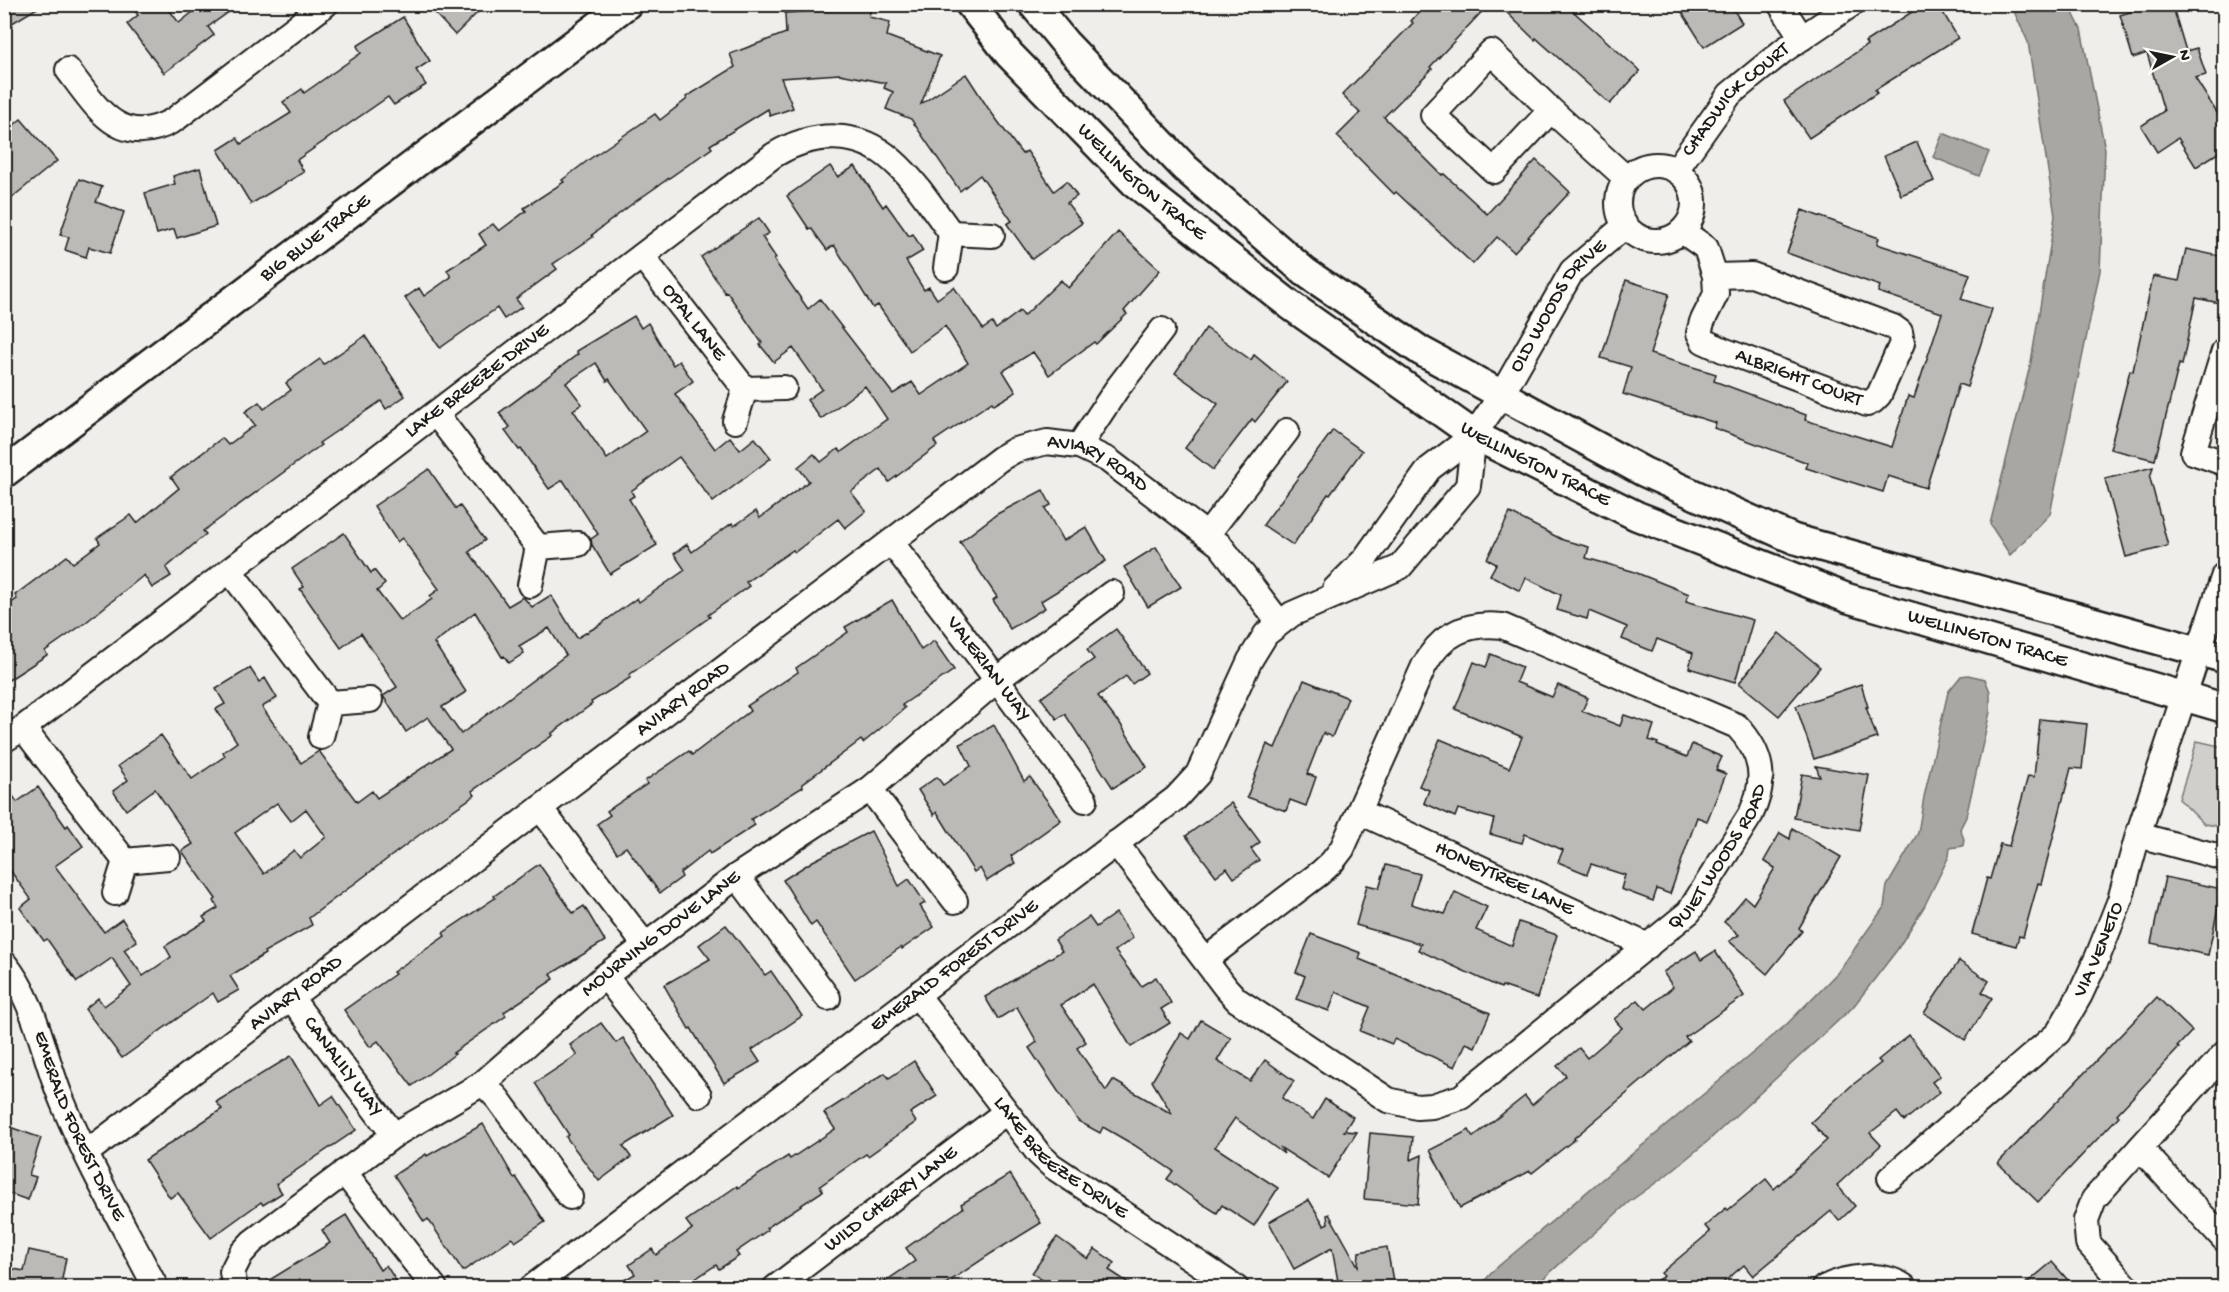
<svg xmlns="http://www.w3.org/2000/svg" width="2229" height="1292" font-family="'Gochi Hand',sans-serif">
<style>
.green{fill:#d0cfcc;stroke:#767674;stroke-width:1.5}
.water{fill:#a8a7a3;stroke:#706f6d;stroke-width:1.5}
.building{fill:#bbbab6;stroke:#1c1c1c;stroke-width:1.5;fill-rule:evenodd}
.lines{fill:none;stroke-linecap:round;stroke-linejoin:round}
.minor-casing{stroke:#1c1c1c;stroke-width:28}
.tertiary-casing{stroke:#1c1c1c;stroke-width:33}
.minor{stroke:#fdfcf7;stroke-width:24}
.tertiary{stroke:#fdfcf7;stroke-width:28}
.labels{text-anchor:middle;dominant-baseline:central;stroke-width:4.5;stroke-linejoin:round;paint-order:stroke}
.street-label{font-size:20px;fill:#1c1c1c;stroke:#fdfcf7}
</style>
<rect width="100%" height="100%" fill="#f0eeea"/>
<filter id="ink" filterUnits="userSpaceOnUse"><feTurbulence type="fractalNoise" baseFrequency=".0167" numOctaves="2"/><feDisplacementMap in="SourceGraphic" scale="12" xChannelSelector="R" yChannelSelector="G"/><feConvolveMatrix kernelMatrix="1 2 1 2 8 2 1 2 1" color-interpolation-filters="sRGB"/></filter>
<g filter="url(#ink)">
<path class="green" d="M2197 741 2224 747V827L2204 824 2179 799Z"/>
<g class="water">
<path d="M2011 5H2069L2081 29 2105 149 2100 271 2050 514 2010 555 1990 524 2031 362 2055 216 2028 42Z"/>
<path d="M1943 133 1989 152 1979 176 1933 157Z"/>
<path d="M1968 675 1985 679 1990 692V712L1966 817 1960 829 1964 839 1963 846 1950 848 1949 856 1924 907 1897 950 1853 1007 1708 1141 1664 1177 1629 1202 1534 1287H1479L1495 1269 1786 1025 1838 972 1884 907 1887 886 1918 833 1924 797 1948 692 1961 676Z"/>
</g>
<g class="building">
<path d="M4 4H44L4 28Z"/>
<path d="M130 4H165L179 23 203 4H240L208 27 214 35 164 73 127 24 138 15Z"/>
<path d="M426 4H486L455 35Z"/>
<path d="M851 4 871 6 869 17 890 22 887 36 940 56 921 104 966 74 988 108 1022 154 1027 151 1054 191 1067 181 1077 196 1067 203 1082 223 1032 259 1007 224 1012 221 980 175 960 191 911 119 886 109 893 92 884 88 886 83 840 74 781 78 793 108 770 116 768 109 710 145 712 148 632 204 592 235 593 237 553 264 557 269 516 299 522 307 504 319 497 308 440 348 405 298 419 288 424 296 451 277 447 270 486 245 479 234 493 224 499 231 526 211 524 208 564 182 562 180 591 158 655 114 660 120 687 99 686 97 735 67 730 54 786 33 785 13 851 9Z"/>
<path d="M1426 4H1489L1430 67 1432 69 1384 117 1442 175 1444 174 1487 214 1536 160 1570 192 1514 252 1497 237 1473 264 1396 192 1394 194 1337 136 1360 113 1342 95 1413 23 1411 21Z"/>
<path d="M1498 4H1565L1640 71 1610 104 1536 38 1535 40Z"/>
<path d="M1677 4H1730L1742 23 1704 47Z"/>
<path d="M1907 4H1938L1958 38 1875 90 1877 93 1809 138 1784 101 1867 45 1865 42 1912 12Z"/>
<path d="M2155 4H2172L2186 51 2197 48 2206 75 2195 78 2224 124V149L2196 167 2178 138 2157 152 2141 126 2164 111 2147 53 2133 58 2120 15Z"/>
<path d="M403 17 430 61 416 70 426 85 394 105 388 97 297 160 304 172 251 204 218 150 237 138 241 144 291 113 283 102 302 89 304 93 361 53 357 46Z"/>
<path d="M21 119 57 161 4 204V133Z"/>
<path d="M1917 142 1934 181 1901 195 1884 156Z"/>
<path d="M830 166 838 177 855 166 883 207 886 204 909 236 913 234 923 251 906 261 924 290 929 287 937 299 954 287 983 329 992 323 996 329 1020 311 1024 316 1061 280 1068 288 1118 232 1160 270 1124 311 1127 314 1096 344 1094 342 1049 375 1033 352 1003 371 1016 392 994 405 992 402 934 441 937 446 889 482 881 469 851 492 866 511 845 528 838 519 795 552 793 550 746 582 749 586 708 615 710 617 629 675 630 678 591 702 592 704 551 734 553 735 472 791 475 795 439 820 309 918 312 925 264 952 265 954 230 976 239 990 218 1002 213 993 122 1058 85 1009 98 998 104 1006 131 986 112 958 77 982 47 939 44 941 20 908 31 899 4 862V783L17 802 38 787 66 827 68 825 83 846 55 866 104 932 122 919 137 941 124 950 143 976 171 957 165 946 206 921 203 917 218 908 214 901 216 899 182 851 193 844 155 789 126 810 113 791 128 780 118 766 161 735 192 779 225 756 223 752 237 742 216 709 225 704 216 689 250 668 259 682 265 678 277 698 262 707 301 763 319 751 357 802 372 791 377 798 451 749 428 717 406 732 383 696 397 687 361 633 341 648 300 589 304 587 292 569 344 533 371 573 374 570 385 584 377 591 400 621 432 599 430 596 439 589 402 538 397 542 374 506 429 469 456 509 460 506 485 540 469 552 508 606 523 597 532 607 551 595 577 638 598 626 637 598 639 602 685 570 674 554 687 544 692 552 732 523 734 526 756 511 760 518 809 481 798 467 814 454 821 462 838 449 841 452 887 419 865 386 821 419 807 400 822 389 793 348 774 362 760 345 762 343 727 292 725 293 701 257 759 218 769 233 762 237 776 258 774 260 808 309 820 299 893 394 912 382 921 395 968 363 945 326 910 351 878 305 873 308 834 245 827 250 811 228 809 229 787 196ZM475 612 502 657 504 656 509 663 524 653 519 646 549 628 566 655 461 734 442 707 466 692 434 643ZM277 803 291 821 306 809 326 837 300 858 294 850 264 874 235 833Z"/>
<path d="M200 168 216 226 177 238 174 229 157 234 145 193 175 184 173 176Z"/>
<path d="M79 179 102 187 96 202 124 212 110 253 89 247 86 257 65 250 69 237 60 235Z"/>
<path d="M1802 210 1879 238 1877 244 1970 274 1961 299 1992 309 1967 387 1959 384 1926 488 1888 476 1883 492 1806 468 1808 463 1714 428 1716 423 1623 394 1631 367 1601 358 1626 280 1669 294 1650 354 1716 374 1714 381 1806 415 1805 420 1892 447 1908 396 1914 398 1942 313 1878 292 1880 286 1787 253Z"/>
<path d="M2186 249 2224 257V304L2196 298 2182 365 2179 364 2155 460 2110 449 2130 370 2133 371 2153 276 2179 281Z"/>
<path d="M634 316 641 328 648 323 673 365 679 361 693 381 675 394 715 449 730 437 740 450 755 438 771 458 713 502 679 457 631 491 634 496 629 499 657 545 610 574 592 545 591 539 598 534 563 480 549 489 521 449 519 450 505 431 510 427 499 413 578 354 576 351ZM596 363 607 381 609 379 646 431 607 459 573 410 582 404 566 383Z"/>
<path d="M1206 328 1251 360 1254 355 1287 382 1255 422 1252 419 1213 470 1185 448 1218 404 1175 373Z"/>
<path d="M365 336 405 396 386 409 381 401 319 443 321 445 203 531 206 534 166 568 171 576 152 588 144 575 85 623 45 651 47 655 4 683V608L17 599 15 595 67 556 73 563 100 543 97 538 131 515 137 523 179 488 171 477 222 438 228 445 255 425 245 412 259 402 264 409 291 390 286 383 320 359 324 364Z"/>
<path d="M1333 430 1362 451 1330 495 1328 494 1293 545 1263 525Z"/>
<path d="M2153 467 2150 478 2168 546 2126 557 2105 479Z"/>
<path d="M1043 490 1051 505 1045 508 1063 541 1086 527 1106 561 1041 601 1045 608 1010 629 993 600 997 597 960 542 997 514Z"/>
<path d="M1510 513 1563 540 1589 547 1586 558 1632 571 1689 594 1686 601 1753 620 1735 682 1689 668 1693 653 1657 639 1652 651 1622 639 1627 627 1589 611 1587 619 1557 610 1561 595 1526 578 1520 591 1490 575 1496 564 1487 559Z"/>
<path d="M1156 547 1181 587 1148 607 1124 567Z"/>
<path d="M892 600 921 650 934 641 954 670 902 705 905 708 863 743 861 740 802 784 803 787 751 819 755 825 710 854 708 851 680 873 682 877 660 893 626 847 617 853 597 824 610 815 607 811 647 784 645 781 689 751 692 755 750 711 747 706 798 672 796 668 848 632 845 627Z"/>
<path d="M1116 629 1147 673 1132 684 1126 676 1098 696 1117 721 1118 720 1147 767 1113 788 1065 714 1057 719 1041 698 1094 659 1087 650Z"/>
<path d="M1779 633 1820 667 1779 716 1739 683Z"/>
<path d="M1491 654 1522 667 1516 682 1552 697 1558 685 1588 698 1582 711 1620 726 1624 715 1654 725 1649 740 1658 743 1657 745 1687 757 1692 744 1722 757 1716 770 1726 774 1707 821 1697 817 1670 894 1657 889 1653 901 1621 889 1625 875 1591 864 1587 874 1558 862 1563 850 1525 834 1522 843 1490 834 1494 819 1458 809 1455 817 1424 803 1429 790 1419 786 1440 739 1509 768 1522 737 1455 709 1474 662 1486 667Z"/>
<path d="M1304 680 1348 698 1332 737 1323 733 1307 774 1316 777 1306 806 1290 800 1286 811 1247 797 1267 744 1275 748Z"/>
<path d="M1861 684 1868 707H1866L1877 738 1814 759 1796 706Z"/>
<path d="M2040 719 2087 724 2082 769 2071 768 2041 884 2038 883 2023 937 2019 936 2016 946 1972 934 1987 878 1990 879 2000 844 2009 846 2028 776 2034 777Z"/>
<path d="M994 725 1024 781 1030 777 1061 820 1011 856 1015 863 987 881 980 868 974 872 937 812 934 815 918 790 937 777 943 785 971 766 960 744Z"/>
<path d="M1816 766 1869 775 1859 830 1794 818 1802 774 1820 777Z"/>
<path d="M1231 803 1260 842 1251 849 1259 860 1234 878 1227 868 1216 876 1186 836Z"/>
<path d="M1792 828 1841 857 1799 928 1802 931 1767 974 1729 941 1739 935 1724 922 1745 897 1753 904 1775 868 1764 861 1780 833 1790 839Z"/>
<path d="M871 831 899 886 909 879 925 903 920 906 934 927 902 949 901 947 855 979 816 922 811 926 783 880 813 861Z"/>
<path d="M539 864 573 913 584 906 605 941 551 974 554 979 504 1012 506 1016 453 1053 455 1054 412 1086 378 1041 370 1047 344 1010 395 974 393 972 445 936 443 933 495 898 494 896Z"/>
<path d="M1386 865 1420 874 1411 904 1445 914 1455 892 1487 907 1476 930 1512 946 1519 922 1557 935 1537 998 1502 986 1501 988 1418 950 1421 944 1356 925 1367 885 1379 888Z"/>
<path d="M2165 877 2222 889 2208 955 2151 943Z"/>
<path d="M1116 913 1133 938 1115 951 1141 986 1156 977 1171 1003 1161 1009 1170 1023 1131 1047 1093 984 1061 1005 1086 1042 1077 1048 1106 1091 1113 1080 1172 1114 1152 1081 1181 1033 1190 1039 1201 1020 1231 1038 1217 1061 1250 1081 1265 1060 1294 1081 1282 1098 1313 1119 1325 1099 1353 1117 1344 1131 1357 1132 1328 1178 1281 1148 1284 1154 1235 1118 1215 1147 1278 1188 1254 1226 1222 1205 1217 1213 1196 1200 1167 1179 1173 1171 1134 1145 1103 1127 1100 1133 1078 1121 1029 1048 1037 1042 1017 1007 998 1019 985 997 1062 951 1055 940 1089 917 1096 927Z"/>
<path d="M726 925 765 975 771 971 802 1016 752 1050 760 1062 724 1083 691 1028 689 1029 664 985 710 959 699 945Z"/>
<path d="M1311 934 1361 953 1359 959 1490 1013 1475 1047 1466 1043 1455 1067 1394 1039 1392 1044 1360 1031 1370 1007 1336 992 1329 1011 1296 999 1305 976 1296 972Z"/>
<path d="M1696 951 1701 960 1715 951 1744 996 1685 1037 1689 1041 1574 1138 1575 1139 1532 1173 1530 1171 1460 1208 1430 1150 1469 1130 1473 1137 1525 1096 1532 1105 1566 1076 1557 1066 1579 1048 1587 1058 1622 1028 1614 1019 1638 1000 1646 1009 1673 987 1663 972Z"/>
<path d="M1959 961 1989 981 1982 992 1992 998 1965 1040 1924 1013Z"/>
<path d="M2157 997 2192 1031 2177 1047 2179 1048 2117 1114 2119 1116 2038 1202 1998 1163Z"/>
<path d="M601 1023 616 1043 623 1038 673 1115 623 1146 631 1157 599 1181 566 1137 569 1135 535 1083 577 1055 570 1045Z"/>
<path d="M1909 1035 1940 1076 1932 1082 1940 1092 1904 1121 1897 1112 1870 1133 1881 1145 1837 1185 1855 1206 1839 1221 1831 1211 1753 1276 1744 1265 1718 1287H1646L1664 1276 1661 1273 1710 1232 1705 1226 1726 1208 1728 1210 1766 1179 1774 1189 1827 1140 1811 1122 1851 1086 1881 1063 1878 1060Z"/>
<path d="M291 1056 320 1105 333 1096 356 1130 276 1184 282 1193 263 1205 261 1202 211 1238 178 1193 170 1198 145 1160 222 1109 216 1102Z"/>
<path d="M914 1061 937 1096 910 1113 916 1122 868 1156 866 1154 820 1186 823 1191 766 1228 768 1230 736 1252 739 1256 719 1269 716 1265 683 1287H612L635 1274 629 1265 652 1249 656 1255 692 1229 686 1221 737 1186 738 1188 788 1156 790 1159 835 1129 824 1113 885 1073 889 1078Z"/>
<path d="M483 1124 514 1178 516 1177 545 1222 515 1242 512 1238 463 1271 428 1219 424 1222 394 1175 426 1154 427 1156Z"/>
<path d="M4 1125 41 1138 29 1175 36 1177 28 1200 4 1192Z"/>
<path d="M1370 1133 1413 1137 1411 1160 1422 1155 1418 1204 1364 1199Z"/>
<path d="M1010 1174 1041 1223 992 1253 941 1287H877L915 1261 906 1248 963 1208 961 1204Z"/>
<path d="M1309 1200 1324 1225 1328 1223 1327 1215 1329 1214 1358 1266 1359 1252 1387 1247 1394 1287H1339L1332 1248 1294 1269 1269 1222Z"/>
<path d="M346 1215 380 1270 386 1265 400 1287H258L330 1243 322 1230Z"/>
<path d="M1057 1237 1088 1259 1095 1249 1115 1263 1109 1270 1135 1287H1053L1032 1273Z"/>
<path d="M29 1250 66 1258 62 1279 65 1280 64 1287H4V1267L24 1271Z"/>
<path d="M2052 1262 2074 1287H2022Z"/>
</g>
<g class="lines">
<defs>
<g id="minor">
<path d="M1780 4 1802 38"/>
<path d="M68 70C97 108 120 150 174 120L326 4"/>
<path d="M1551 110 1491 52 1433 115 1494 171 1551 110 1626 178"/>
<circle cx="1656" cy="203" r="38"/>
<path id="s1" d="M1676 170 1730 94 1784 50 1852 4"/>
<path id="s2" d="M1682 231 1706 248 1715 276 1716 294 1702 322 1699 333 1703 341 1723 350 1867 404 1873 401 1879 395 1902 343 1900 332 1893 327 1752 275 1715 276"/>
<path id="s3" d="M642 256 745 389"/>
<path d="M946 268 951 233 992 235"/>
<path d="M2224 351 2193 452 2224 463"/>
<path d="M436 414 538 547"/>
<path d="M735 421 745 389 784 388"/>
<path d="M1079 446 1116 390 1162 330"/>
<path d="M1207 535 1287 431"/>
<path id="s4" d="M891 542 997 680 1085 800"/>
<path d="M230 571 330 703"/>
<path d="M530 585 538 547 578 544"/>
<path id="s5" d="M1335 589 1364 560 1429 469 1474 435 1502 394 1572 271 1625 226"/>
<path d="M23 728 125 861"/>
<path d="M321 737 330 703 370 700"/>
<path id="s6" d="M4 740 23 728 774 155C812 132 858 129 893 161 916 181 933 209 951 233"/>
<path d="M870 789 955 901"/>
<path d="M540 808 645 945"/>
<path id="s7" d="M1360 812 1648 946"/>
<path d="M2138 835 2224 858"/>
<path id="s8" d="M1116 843 1226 988 1237 1000 1388 1100 1417 1107 1432 1106 1461 1097 1689 912 1751 814C1767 780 1763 754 1737 726L1502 626C1467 622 1441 634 1424 666L1342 849 1332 862 1320 873 1205 960"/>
<path d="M737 876 828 998"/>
<path d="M115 893 125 861 168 857"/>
<path id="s9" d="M4 963C37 1003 43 1056 63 1103 89 1166 124 1226 156 1288"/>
<path d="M605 976 699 1095"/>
<path id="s10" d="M917 995 1039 1154 1052 1166 1236 1288"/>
<path id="s11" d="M291 998 394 1135"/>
<path d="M483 1083 498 1099 570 1197"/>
<path d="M2140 1148 2224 1239"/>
<path id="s12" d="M86 1153 1001 458 1015 450 1047 442 1079 446 1108 460 1220 545 1279 622"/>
<path d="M344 1172 435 1288"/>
<path id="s13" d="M1890 1178 2058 1033 2080 995 2098 956 2120 900 2138 835 2224 575"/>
<path id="s14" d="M235 1288 232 1272 241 1254 252 1242 394 1135 483 1083 605 976 737 876 870 789 997 680 1112 593"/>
<path id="s15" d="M531 1288 1176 798 1198 774 1250 660 1266 634 1292 614 1400 567 1468 486 1474 435"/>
<path id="s16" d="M775 1288 1006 1112"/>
<path d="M1824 1288C1847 1276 1884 1271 1906 1288"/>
<path d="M2128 1288 2088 1243 2086 1220 2094 1199 2224 1054"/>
</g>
<g id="tertiary">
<path id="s17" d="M970 4 1009 54 1134 182 1290 305 1474 435 1637 516 1847 598 2224 708"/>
<path d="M1033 4 1065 43 1185 168 1305 272 1421 351 1644 472 1794 539 2224 658"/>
<path id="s18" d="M4 473 627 4"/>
</g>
</defs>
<use href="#minor" class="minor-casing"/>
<use href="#tertiary" class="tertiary-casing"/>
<use href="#minor" class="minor"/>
<use href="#tertiary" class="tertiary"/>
</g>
</g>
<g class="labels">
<g class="street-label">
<text stroke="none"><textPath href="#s1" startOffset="93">CHADWICK COURT</textPath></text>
<text stroke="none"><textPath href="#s17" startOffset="248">WELLINGTON TRACE</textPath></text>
<text stroke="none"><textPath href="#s18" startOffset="390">BIG BLUE TRACE</textPath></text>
<text stroke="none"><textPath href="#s5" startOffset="364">OLD WOODS DRIVE</textPath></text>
<text stroke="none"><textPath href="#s3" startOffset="84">OPAL LANE</textPath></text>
<text stroke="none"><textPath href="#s2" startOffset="231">ALBRIGHT COURT</textPath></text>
<text stroke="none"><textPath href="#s6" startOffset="594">LAKE BREEZE DRIVE</textPath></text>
<text stroke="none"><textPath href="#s17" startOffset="734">WELLINGTON TRACE</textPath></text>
<text stroke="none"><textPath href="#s12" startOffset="1254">AVIARY ROAD</textPath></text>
<text stroke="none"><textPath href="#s17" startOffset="1220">WELLINGTON TRACE</textPath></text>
<text stroke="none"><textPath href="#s4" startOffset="160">VALERIAN WAY</textPath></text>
<text stroke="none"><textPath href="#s12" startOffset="750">AVIARY ROAD</textPath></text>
<text stroke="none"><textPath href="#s8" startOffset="810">QUIET WOODS ROAD</textPath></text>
<text stroke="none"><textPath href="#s7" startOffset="159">HONEYTREE LANE</textPath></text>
<text stroke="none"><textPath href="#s14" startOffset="566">MOURNING DOVE LANE</textPath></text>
<text stroke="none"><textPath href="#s13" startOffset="315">VIA VENETO</textPath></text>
<text stroke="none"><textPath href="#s15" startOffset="532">EMERALD FOREST DRIVE</textPath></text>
<text stroke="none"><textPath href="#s12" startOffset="264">AVIARY ROAD</textPath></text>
<text stroke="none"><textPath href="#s11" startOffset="86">CANALILY WAY</textPath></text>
<text stroke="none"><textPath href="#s9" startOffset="180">EMERALD FOREST DRIVE</textPath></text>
<text stroke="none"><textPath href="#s10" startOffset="219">LAKE BREEZE DRIVE</textPath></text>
<text stroke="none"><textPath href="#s16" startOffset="146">WILD CHERRY LANE</textPath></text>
</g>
</g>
<rect width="2229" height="1292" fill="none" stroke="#fdfcf7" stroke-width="24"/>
<rect x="12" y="12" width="2205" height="1268" fill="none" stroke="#1c1c1c" stroke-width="2" filter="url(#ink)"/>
<g transform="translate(2172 57) rotate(81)" stroke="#fdfcf7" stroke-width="4.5" paint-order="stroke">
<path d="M0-4.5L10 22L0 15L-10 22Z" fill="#1c1c1c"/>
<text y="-9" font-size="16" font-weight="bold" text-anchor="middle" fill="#1c1c1c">N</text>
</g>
</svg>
